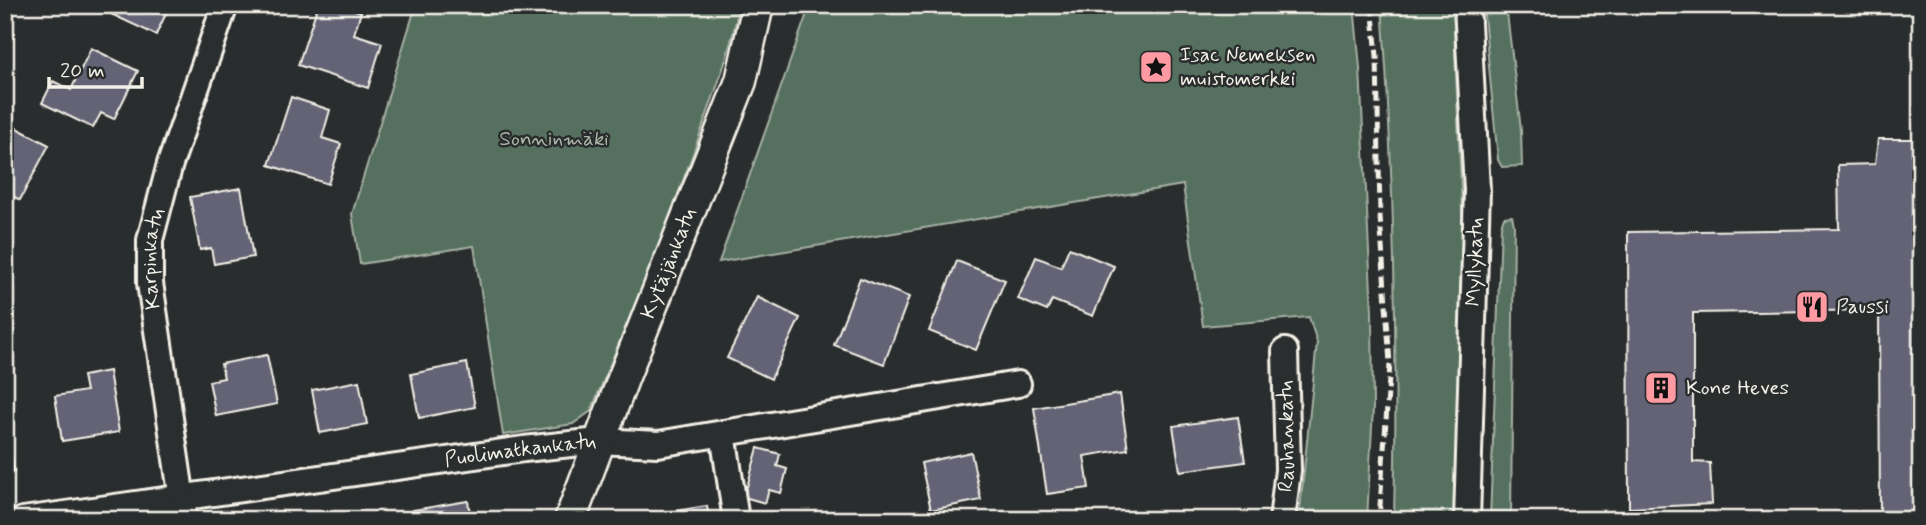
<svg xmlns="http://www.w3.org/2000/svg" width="1926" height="525" font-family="Mynerve,sans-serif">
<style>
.green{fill:#56705e;stroke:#a5b0a3;stroke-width:2}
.building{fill:#646375;stroke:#f4f1e8;stroke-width:2}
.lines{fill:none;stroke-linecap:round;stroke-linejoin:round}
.minor-casing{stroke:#f4f1e8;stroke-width:30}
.tertiary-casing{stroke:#f4f1e8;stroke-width:35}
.minor{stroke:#2a2d2e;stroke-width:24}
.tertiary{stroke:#2a2d2e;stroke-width:30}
.rail{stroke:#f4f1e8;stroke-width:5;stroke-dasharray:10 5;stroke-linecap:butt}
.labels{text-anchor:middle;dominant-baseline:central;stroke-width:5;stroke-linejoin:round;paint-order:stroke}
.poi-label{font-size:21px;fill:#f4f1e8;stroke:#2a2d2e;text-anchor:start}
.park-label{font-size:21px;fill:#adb7aa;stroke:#2a2d2e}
.street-label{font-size:21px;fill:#f4f1e8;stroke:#2a2d2e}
</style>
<rect width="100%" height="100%" fill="#2a2d2e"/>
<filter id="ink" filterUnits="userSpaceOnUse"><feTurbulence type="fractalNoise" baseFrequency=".0143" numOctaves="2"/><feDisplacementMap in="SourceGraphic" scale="14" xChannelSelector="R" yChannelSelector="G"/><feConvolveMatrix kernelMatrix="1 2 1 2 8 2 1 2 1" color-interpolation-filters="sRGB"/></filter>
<g filter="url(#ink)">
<g class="green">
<path d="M416 5H739C731 54 711 102 695 148 663 237 627 324 591 411L573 424 503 435 474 246 360 264 352 214Z"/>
<path d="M810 5H1354L1360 68 1372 312 1373 408 1367 520H1299L1317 342 1309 317 1203 326 1183 185 719 262Z"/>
<path d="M1382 5H1453L1464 255 1458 520H1394C1398 348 1394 176 1382 5Z"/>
<path d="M1483 5H1506L1521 130 1522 166 1502 167 1498 160Z"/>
<path d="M1512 216 1514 225 1511 515 1514 520H1490L1501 226 1504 217Z"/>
</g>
<g class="building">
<path d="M115 5H170L156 35 111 14Z"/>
<path d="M318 5H340L361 12 354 34 382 43 368 88 298 65Z"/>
<path d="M91 48 138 71 114 119 101 113 93 128 42 103 53 81 71 90Z"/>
<path d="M291 97 330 110 322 138 341 144 328 184 269 165Z"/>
<path d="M5 122 49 145 20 200 5 192Z"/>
<path d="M1878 139H1921V520H1880L1879 310 1693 313V462L1710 463 1712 504 1629 508 1628 232 1839 229 1838 165 1875 164Z"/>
<path d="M241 188 253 257 214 264 211 248 200 250 190 197Z"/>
<path d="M1069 248 1114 266 1093 316 1052 300 1047 311 1018 299 1036 257 1061 267Z"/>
<path d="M957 261 1005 280 976 350 929 331Z"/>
<path d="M860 278 909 297 884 364 834 345Z"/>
<path d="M757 297 800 318 771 379 727 358Z"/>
<path d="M267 355 277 404 216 416 209 381 224 378 221 364Z"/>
<path d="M467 363 475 407 419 418 411 374Z"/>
<path d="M109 371 119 432 62 441 55 396 86 391 83 376Z"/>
<path d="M359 381 367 424 320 433 312 390Z"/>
<path d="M1120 394 1128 449 1084 456 1089 488 1047 494 1034 408Z"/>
<path d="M1238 417 1245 462 1180 471 1173 426Z"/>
<path d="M5 428H8L14 472 5 474Z"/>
<path d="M758 448 780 454 777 466 787 469 781 493 769 490 765 503 744 497Z"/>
<path d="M971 452 981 500 931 510 921 463Z"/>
<path d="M468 501 471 520H414L413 510Z"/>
<path d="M707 506 709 520H652L651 515Z"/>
</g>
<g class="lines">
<defs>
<g id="minor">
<path d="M1467 5 1477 190 1467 520"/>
<path d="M723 433 736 520"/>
<path id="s1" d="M23 520 524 449 599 441 658 444 1018 384"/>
<path id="s2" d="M185 520 150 283V240L170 164 225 5"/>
<path id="s3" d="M1282 520 1288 470 1285 351"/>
</g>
<g id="tertiary">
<path id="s4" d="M570 520 623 379 741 81 758 5"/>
</g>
</defs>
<use href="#minor" class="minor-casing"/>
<use href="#tertiary" class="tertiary-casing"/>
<use href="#minor" class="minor"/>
<use href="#tertiary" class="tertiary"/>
<path class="rail" d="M1372 5 1377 56 1380 216 1390 364 1379 520"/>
</g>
</g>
<defs>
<symbol id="sight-square" viewBox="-11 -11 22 22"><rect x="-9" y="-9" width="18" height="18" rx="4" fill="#ff9aa2" stroke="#2a2d2e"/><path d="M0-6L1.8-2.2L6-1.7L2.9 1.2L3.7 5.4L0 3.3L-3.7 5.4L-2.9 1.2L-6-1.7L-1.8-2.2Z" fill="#111"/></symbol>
<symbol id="restaurant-square" viewBox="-11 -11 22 22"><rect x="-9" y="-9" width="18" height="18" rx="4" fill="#ff9aa2" stroke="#2a2d2e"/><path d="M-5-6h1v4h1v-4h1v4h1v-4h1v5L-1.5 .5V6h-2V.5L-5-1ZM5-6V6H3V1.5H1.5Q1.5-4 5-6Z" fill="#111"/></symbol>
<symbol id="building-square" viewBox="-11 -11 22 22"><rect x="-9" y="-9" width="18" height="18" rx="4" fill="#ff9aa2" stroke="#2a2d2e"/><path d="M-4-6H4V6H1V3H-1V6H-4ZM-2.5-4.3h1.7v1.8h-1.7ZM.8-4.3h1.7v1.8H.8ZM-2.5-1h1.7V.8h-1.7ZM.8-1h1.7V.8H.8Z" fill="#111"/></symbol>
</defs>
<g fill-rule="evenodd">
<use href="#sight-square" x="1137" y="48" width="38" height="38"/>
<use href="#restaurant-square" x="1793" y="288" width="38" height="38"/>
<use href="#building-square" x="1642" y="369" width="38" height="38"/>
</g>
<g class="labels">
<g class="poi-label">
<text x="1180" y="55">Isac Nemeksen<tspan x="1180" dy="24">muistomerkki</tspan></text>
<text x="1836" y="307">Paussi</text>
<text x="1686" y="388">Kone Heves</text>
</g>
<g class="park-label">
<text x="554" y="139">Sonninmäki</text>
</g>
<g class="street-label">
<text stroke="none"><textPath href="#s2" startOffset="264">Karpinkatu</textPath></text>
<text transform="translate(1475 262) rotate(-88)">Myllykatu</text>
<text stroke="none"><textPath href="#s4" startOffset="275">Kytäjänkatu</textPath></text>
<text stroke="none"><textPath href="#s3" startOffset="84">Rauhankatu</textPath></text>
<text stroke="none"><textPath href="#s1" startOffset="502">Puolimatkankatu</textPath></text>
</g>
</g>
<rect width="1926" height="525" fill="none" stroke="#2a2d2e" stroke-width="28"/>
<rect x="14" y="14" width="1898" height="497" fill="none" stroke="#f4f1e8" stroke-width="2.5" filter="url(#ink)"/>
<path d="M49 77v10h93v-10" fill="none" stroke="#f4f1e8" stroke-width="3.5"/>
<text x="60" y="77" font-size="21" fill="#f4f1e8" stroke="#2a2d2e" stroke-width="5" paint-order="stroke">20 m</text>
</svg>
